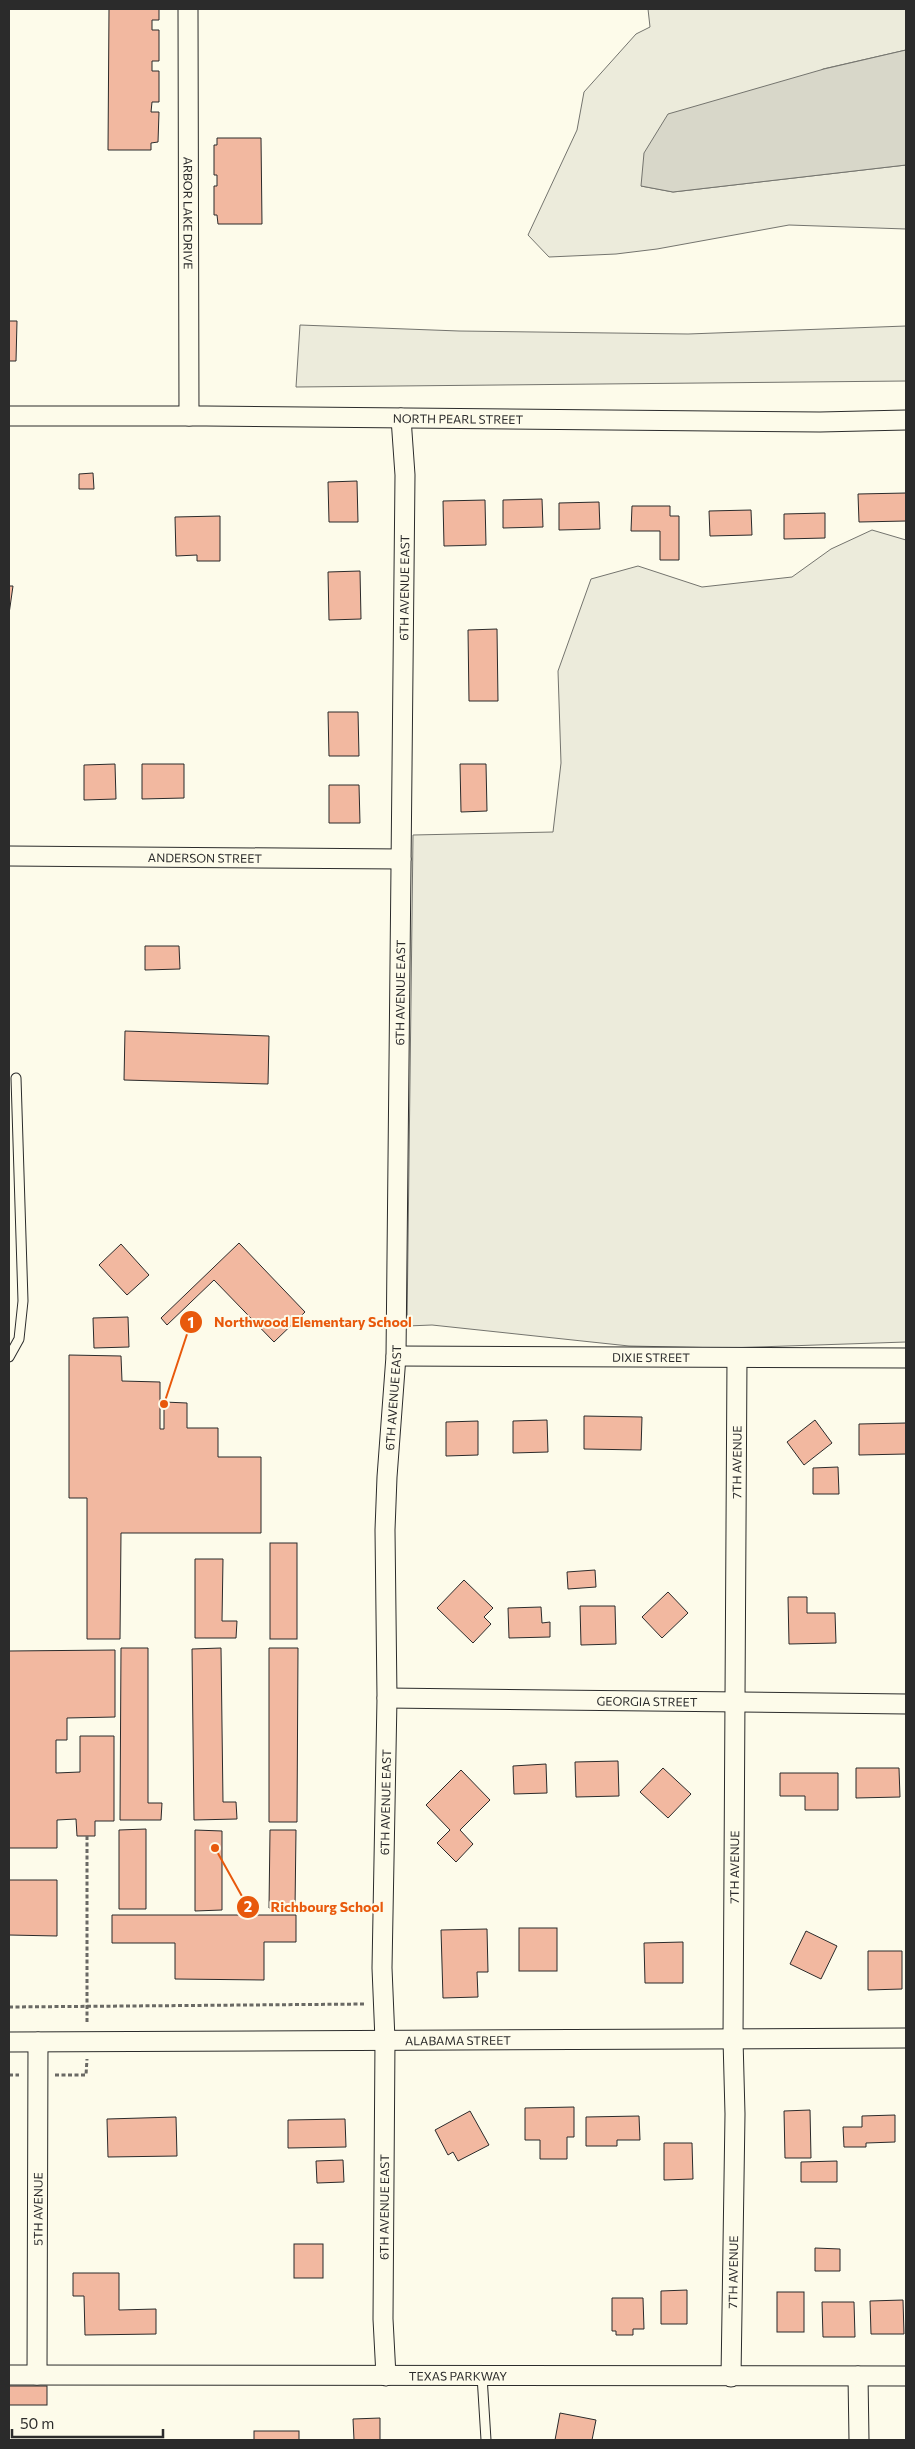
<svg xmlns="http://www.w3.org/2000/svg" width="915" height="2449" font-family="Commissioner,sans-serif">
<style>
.green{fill:#ecebdb;stroke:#74746e}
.water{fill:#d8d7c9;stroke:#74746e}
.building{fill:#f2b8a0;stroke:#2b2b2b}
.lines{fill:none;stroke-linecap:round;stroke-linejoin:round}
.service-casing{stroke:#2b2b2b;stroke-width:11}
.minor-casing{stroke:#2b2b2b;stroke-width:21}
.path{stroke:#6a6964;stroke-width:3;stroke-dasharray:4 2.5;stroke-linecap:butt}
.service{stroke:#fdfbea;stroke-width:9}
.minor{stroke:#fdfbea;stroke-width:19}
.labels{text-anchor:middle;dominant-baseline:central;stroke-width:4;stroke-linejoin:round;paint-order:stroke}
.street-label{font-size:12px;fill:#2b2b2b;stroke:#fdfbea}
.leader{fill:none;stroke:#e8590c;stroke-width:2}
.callout-dot{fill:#e8590c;stroke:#fdfbea;stroke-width:2}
.mark-label{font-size:15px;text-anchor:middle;font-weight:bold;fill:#fff}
.callout-label{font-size:14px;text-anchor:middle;font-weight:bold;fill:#e8590c;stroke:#fdfbea;stroke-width:4;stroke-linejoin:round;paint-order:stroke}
</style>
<rect width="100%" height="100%" fill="#fdfbea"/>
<g class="green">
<path d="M648 9H906V50L823 69 641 186 673 192 906 165V229L789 225 657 249 616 254 549 257 528 235 577 130 584 92 636 34 650 27Z"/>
<path d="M300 325 459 331 688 334 906 326V381L296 387Z"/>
<path d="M872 530 906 540V1342L727 1348 629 1346 432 1325 407 1326 413 835 553 832 561 763 558 671 591 579 638 566 702 587 792 577 831 549Z"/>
</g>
<path class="water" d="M906 50V165L673 192 641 186 644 153 668 114 824 69Z"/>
<g class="building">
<path d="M109 9H159V20H152V30H159V61H152V71H159V102H152L151 112H159L158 142 151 143V150H108Z"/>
<path d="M217 138H261L262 224H218L217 215H214V186H217V175H214V145H217Z"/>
<path d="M9 321H17L16 361H9Z"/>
<path d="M93 473 94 489H79V474Z"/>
<path d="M357 481 358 522H329L328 482Z"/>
<path d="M906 493V521L859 522 858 494Z"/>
<path d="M542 499 543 527 503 528V500Z"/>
<path d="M485 500 486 545 444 546 443 501Z"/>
<path d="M599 502 600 529 559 530V503Z"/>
<path d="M632 506H670V516H679V560H660V531H631Z"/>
<path d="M751 510 752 535 710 536 709 511Z"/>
<path d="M825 513V538L784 539V514Z"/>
<path d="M220 516V561H197V555L176 556 175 517Z"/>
<path d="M360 571 361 619 329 620 328 572Z"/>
<path d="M9 586H13L9 614Z"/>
<path d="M497 629 498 701H469L468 630Z"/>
<path d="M328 712H358L359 756H329Z"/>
<path d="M115 764 116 799 84 800V765Z"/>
<path d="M142 764H184V798L142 799Z"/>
<path d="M460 764H486L487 811 461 812Z"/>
<path d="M329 785H359L360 823H329Z"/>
<path d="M145 946H179L180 969 145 970Z"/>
<path d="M125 1031 269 1036 268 1084 124 1080Z"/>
<path d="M239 1243 305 1312 274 1342 214 1280 167 1325 161 1318Z"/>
<path d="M121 1244 149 1275 127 1295 99 1265Z"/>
<path d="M128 1317 129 1347 94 1348 93 1318Z"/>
<path d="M69 1355 121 1356 122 1381 160 1382V1429H164V1402L187 1403V1428H218V1457H261V1533H121L120 1639H87V1498H69Z"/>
<path d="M584 1416 642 1417 641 1450 584 1449Z"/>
<path d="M547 1420 548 1452 513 1453V1421Z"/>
<path d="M815 1420 832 1443 804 1465 787 1442Z"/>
<path d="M478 1421V1455L446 1456V1422Z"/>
<path d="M906 1423V1454L859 1455V1424Z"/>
<path d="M838 1467 839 1494H813V1468Z"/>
<rect x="270" y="1543" width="27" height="96"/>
<path d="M195 1559H223L222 1621H237L236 1638H195Z"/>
<path d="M595 1570 596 1587 568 1589 567 1572Z"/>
<path d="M464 1580 493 1608 484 1617 491 1624 473 1643 437 1608Z"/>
<path d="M668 1592 688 1613 662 1638 642 1617Z"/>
<path d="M788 1597H807V1613H835L836 1643 789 1644Z"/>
<path d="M580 1606H615L616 1644 581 1645Z"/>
<path d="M541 1607 542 1623 550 1622V1637L509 1638 508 1608Z"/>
<path d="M121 1648H148V1803H162L161 1820H120Z"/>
<path d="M221 1648 223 1802H236L237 1819 194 1820 192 1649Z"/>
<path d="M269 1648H298L297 1822H269Z"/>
<path d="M115 1650V1717L67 1718V1740H56V1773L80 1772V1736H114V1821H95V1836H77L76 1819 57 1820V1848H9V1651Z"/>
<path d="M618 1761 619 1796 576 1797 575 1762Z"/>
<path d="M546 1764 547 1793 514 1794 513 1766Z"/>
<path d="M663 1768 691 1794 668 1818 640 1792Z"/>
<path d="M856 1768H899L900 1797 856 1798Z"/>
<path d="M461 1770 490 1800 460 1830 473 1844 456 1862 437 1843 450 1830 426 1805Z"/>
<path d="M780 1773H838V1810H805V1796H780Z"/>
<path d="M146 1829V1909H119V1830Z"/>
<path d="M195 1830 222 1831V1910L195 1911Z"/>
<path d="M270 1830H296L295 1909 269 1908Z"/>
<path d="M9 1880H57V1936L9 1935Z"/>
<path d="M112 1915H296V1942H264V1980L175 1979V1943H112Z"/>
<rect x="519" y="1928" width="38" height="43"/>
<path d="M487 1929 488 1972H477L478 1997 443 1998 441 1930Z"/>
<path d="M806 1931 837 1946 821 1979 790 1964Z"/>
<path d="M683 1942V1983H645L644 1943Z"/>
<path d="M868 1951H902V1989L868 1990Z"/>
<path d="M574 2107V2137H567V2159H540V2140H525V2108Z"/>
<path d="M810 2110 811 2158H785L784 2111Z"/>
<path d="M470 2111 489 2145 458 2161 453 2152 448 2155 435 2130Z"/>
<path d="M895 2115V2142L866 2143V2147H844L843 2127H862V2116Z"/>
<path d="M639 2116 640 2140H617V2146H586V2117Z"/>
<path d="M176 2117 177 2156 108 2157 107 2119Z"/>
<path d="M345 2119 346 2147 288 2148V2120Z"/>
<path d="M664 2143H692L693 2179 664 2180Z"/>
<path d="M343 2160 344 2182 317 2183 316 2161Z"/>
<path d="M837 2161V2182H801V2162Z"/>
<rect x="294" y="2244" width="29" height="34"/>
<path d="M815 2248 840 2249V2271H815Z"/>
<path d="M73 2273H119V2310L156 2309V2334L85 2335 84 2296H73Z"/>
<path d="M687 2290V2324H661V2291Z"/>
<rect x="777" y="2292" width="27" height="40"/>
<path d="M612 2298H643L644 2329H633V2335H616V2331H612Z"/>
<path d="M903 2300 904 2334H871L870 2301Z"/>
<path d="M822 2302H854L855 2337H823Z"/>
<rect x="9" y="2386" width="38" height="19"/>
<path d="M560 2413 596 2420 592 2440H555Z"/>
<path d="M380 2418V2440H354L353 2419Z"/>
<rect x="254" y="2431" width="45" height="9"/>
</g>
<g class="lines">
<defs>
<g id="service">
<path d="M9 1357 19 1339 23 1301 16 1078"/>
<path d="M482 2376 486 2440"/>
</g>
<g id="minor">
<path id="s1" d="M188 9 189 416"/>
<path id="s2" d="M9 416H206L820 422 906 420"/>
<path id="s3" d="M9 856 401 859"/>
<path id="s4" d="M396 1356 906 1358"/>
<path id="s5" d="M387 1698 906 1704"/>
<path id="s6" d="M9 2042 906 2038"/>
<path id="s7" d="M9 2375 906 2376"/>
<path id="s8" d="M37 2375 38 2042"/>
<path id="s9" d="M386 2376 383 2319 385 2040 382 1968 387 1698 385 1530 387 1477 396 1356 405 475 401 418"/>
<path d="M858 2376 859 2440"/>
<path id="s10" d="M731 2377 735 2114 733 2039 737 1358"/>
</g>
</defs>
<use href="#service" class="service-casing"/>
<use href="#minor" class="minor-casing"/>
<g class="path">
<path d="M87 1836V2023"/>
<path d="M9 2007 366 2004"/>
<path d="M9 2075H19"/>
<path d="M55 2075H86L87 2059"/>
</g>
<use href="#service" class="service"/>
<use href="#minor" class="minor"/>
</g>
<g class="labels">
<g class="street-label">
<text stroke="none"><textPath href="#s1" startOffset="204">ARBOR LAKE DRIVE</textPath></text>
<text stroke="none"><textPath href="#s2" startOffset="449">NORTH PEARL STREET</textPath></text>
<text stroke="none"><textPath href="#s9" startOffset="1789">6TH AVENUE EAST</textPath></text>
<text stroke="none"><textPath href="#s3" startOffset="196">ANDERSON STREET</textPath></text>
<text stroke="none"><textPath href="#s9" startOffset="1384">6TH AVENUE EAST</textPath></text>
<text stroke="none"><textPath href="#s4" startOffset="255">DIXIE STREET</textPath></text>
<text stroke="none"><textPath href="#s9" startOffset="979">6TH AVENUE EAST</textPath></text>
<text stroke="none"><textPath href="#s10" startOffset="915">7TH AVENUE</textPath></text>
<text stroke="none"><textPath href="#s5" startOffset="260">GEORGIA STREET</textPath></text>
<text stroke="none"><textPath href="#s9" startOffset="574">6TH AVENUE EAST</textPath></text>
<text stroke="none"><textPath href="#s10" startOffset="510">7TH AVENUE</textPath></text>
<text stroke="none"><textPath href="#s6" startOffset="449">ALABAMA STREET</textPath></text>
<text stroke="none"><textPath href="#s9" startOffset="169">6TH AVENUE EAST</textPath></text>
<text stroke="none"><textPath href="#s8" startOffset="166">5TH AVENUE</textPath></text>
<text stroke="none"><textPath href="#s10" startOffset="105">7TH AVENUE</textPath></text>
<text stroke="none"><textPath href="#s7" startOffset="449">TEXAS PARKWAY</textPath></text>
</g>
</g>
<path class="leader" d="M164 1404L191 1322M215 1848L248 1907"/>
<g class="callout-dot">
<circle cx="164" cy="1404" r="5"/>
<circle cx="215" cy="1848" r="5"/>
<circle cx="191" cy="1322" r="12"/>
<circle cx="248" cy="1907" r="12"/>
</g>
<g class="mark-label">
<text x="191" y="1328">1</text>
<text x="248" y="1912">2</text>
</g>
<g class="callout-label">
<text x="313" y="1327">Northwood Elementary School</text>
<text x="327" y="1912">Richbourg School</text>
</g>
<rect width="915" height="2449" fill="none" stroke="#2b2b2b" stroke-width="20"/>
<path d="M12 2429v8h151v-8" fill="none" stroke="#2b2b2b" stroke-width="2.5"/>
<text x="20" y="2429" font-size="15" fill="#2b2b2b" stroke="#fdfbea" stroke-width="4" paint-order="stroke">50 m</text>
</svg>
